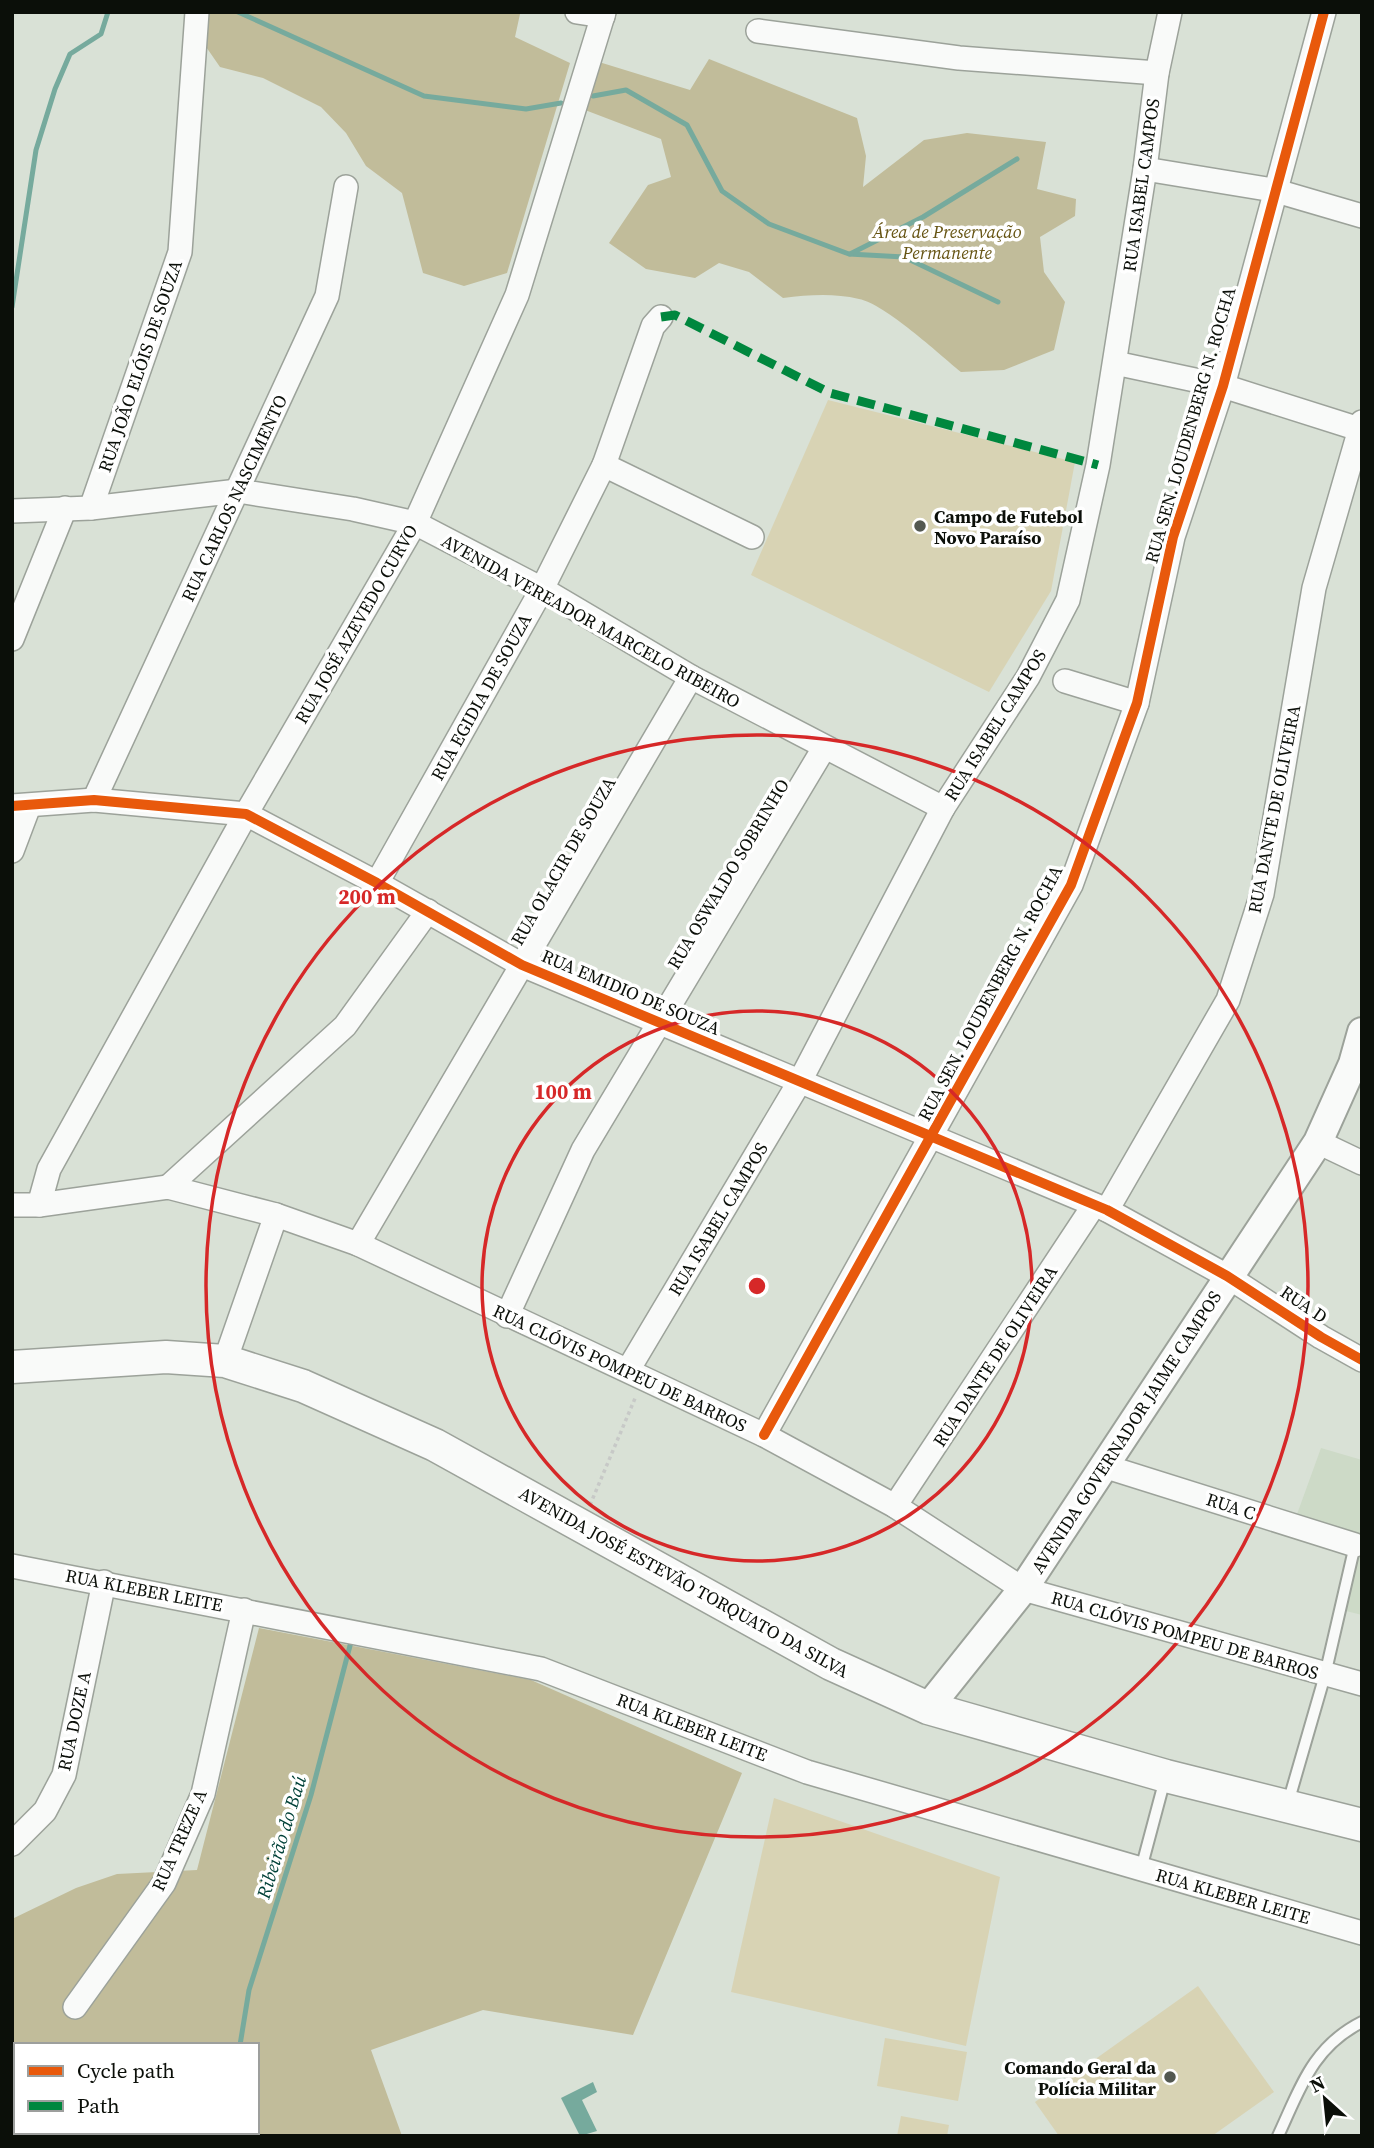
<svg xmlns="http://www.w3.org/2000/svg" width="1374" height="2148" font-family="'Source Serif 4',serif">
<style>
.built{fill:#cddac7}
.green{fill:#d8d3b4}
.forest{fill:#c1bc9a;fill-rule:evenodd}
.water{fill:#76aa9d}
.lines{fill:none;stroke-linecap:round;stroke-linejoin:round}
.stream{stroke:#76aa9d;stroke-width:5}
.service-casing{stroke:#9ca29a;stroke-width:14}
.minor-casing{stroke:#9ca29a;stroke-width:26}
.tertiary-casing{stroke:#9ca29a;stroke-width:32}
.secondary-casing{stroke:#9ca29a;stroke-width:35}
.path{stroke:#c7c9c7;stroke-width:3.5;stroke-dasharray:3.5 3.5;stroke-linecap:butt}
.service{stroke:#f9faf9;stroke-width:10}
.minor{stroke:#f9faf9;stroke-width:23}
.tertiary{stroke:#f9faf9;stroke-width:28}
.secondary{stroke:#f9faf9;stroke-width:32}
.quiet{stroke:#00873e;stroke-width:9;stroke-dasharray:18 9;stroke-linecap:butt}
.cycleway-casing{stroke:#fff;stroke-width:15}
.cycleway{stroke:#e8590c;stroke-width:10}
.ring{fill:none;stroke:#d62828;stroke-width:3.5}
.poi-dot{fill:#535851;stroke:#fff;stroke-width:2.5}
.labels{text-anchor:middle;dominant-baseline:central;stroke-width:7;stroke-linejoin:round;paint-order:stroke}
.street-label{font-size:18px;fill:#0b0f09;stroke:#fff}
.park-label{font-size:18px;font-style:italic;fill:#665413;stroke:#fff}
.poi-label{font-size:18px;font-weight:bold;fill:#0b0f09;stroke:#fff;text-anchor:start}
.water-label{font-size:19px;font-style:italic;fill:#004138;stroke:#fff}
.centre{fill:#d62828;stroke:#fff;stroke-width:3.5}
.ring-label{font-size:21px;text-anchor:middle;font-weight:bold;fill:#d62828;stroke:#fff;stroke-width:7;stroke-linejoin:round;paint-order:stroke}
</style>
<rect width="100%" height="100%" fill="#d9e1d6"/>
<path class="built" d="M1321 1448 1362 1460V1615L1346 1611 1360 1542 1296 1517Z"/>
<g class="green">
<path d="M828 400 1075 462 1051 591 989 692 751 575Z"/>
<path d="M774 1798 1000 1877 966 2046 731 1992Z"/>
<path d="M1198 1986 1274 2092 1212 2136H1059L1035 2102Z"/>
<path d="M885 2038 967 2052 958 2101 877 2086Z"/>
<path d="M901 2116 949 2125 947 2136H897Z"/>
</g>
<g class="forest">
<path d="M205 12 520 14 515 37 570 63 507 273 464 286 423 273 402 193 366 166 346 133 321 107 263 78 220 67 202 41Z"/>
<path d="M709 59 857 118 866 156 863 187 924 140 967 133 1046 142 1037 189 1076 199 1075 216 1040 237 1044 272 1065 302 1054 350 1004 370 961 372C939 354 885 304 859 299 833 293 809 295 783 298L749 272 719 263 695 278 646 269 609 243 648 185 671 177 661 139 585 110 599 62 690 90Z"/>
<path d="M259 1628 531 1680 742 1773 633 2035 483 2010 371 2050 402 2136H12V1919L76 1888 117 1874 197 1870ZM16 2045H257V2132H16Z"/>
</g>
<path class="water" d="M593 2082 597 2092 582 2100 597 2131 580 2136 561 2098Z"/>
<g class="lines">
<g class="stream">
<path d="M238 12 424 96 526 109 561 103"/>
<path d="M593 96 626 90 687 125 722 191 769 224 849 254 904 257 998 302"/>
<path d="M850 254 923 217 1017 159"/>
<path d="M12 307 36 150 55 89 70 54 101 34 108 12"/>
<path d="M240 2045 249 1990 311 1795 352 1638"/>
<path d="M218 2136 221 2132"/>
</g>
<defs>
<g id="service">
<path d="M1288 1803 1325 1675 1355 1545"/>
<path d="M1141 1869 1165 1779"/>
<path d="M1278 2136C1300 2089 1312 2047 1362 2022"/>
</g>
<g id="minor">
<path d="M577 12 603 16"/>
<path d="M758 31 959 58 1157 73"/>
<path d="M1145 169 1273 190 1362 216"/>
<path d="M1115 363 1223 386 1362 430"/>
<path d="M604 465 752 537"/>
<path d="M91 508 180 252 197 12"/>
<path d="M12 511 91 508 238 491 353 509 415 523 542 589 691 677 943 808"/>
<path d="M12 639 65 508"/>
<path d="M1065 681 1137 703"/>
<path d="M94 800 327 296 346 187"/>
<path d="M12 806 94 800 246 814 377 883 522 965 1107 1210 1227 1276 1321 1337 1362 1360"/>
<path d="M12 851 29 806"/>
<path d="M377 883 542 589 604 465 653 326 661 317"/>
<path d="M1318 1142 1362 1163"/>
<path d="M168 1187 345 1026 428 911"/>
<path d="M12 1205H39L168 1187 276 1215 358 1244 764 1435 895 1506 1023 1589 1362 1684"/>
<path d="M39 1205 49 1169 246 814 415 523 517 295 604 12"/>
<path d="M1107 1210 1228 1000 1262 894 1314 588 1362 422"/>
<path d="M358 1244 691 677"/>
<path d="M507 1316 583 1150 824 748"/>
<path d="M225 1361 276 1215"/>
<path d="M628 1370 800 1081 943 808 1028 677 1068 600 1098 465 1145 169 1157 73 1170 12"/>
<path d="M764 1435 1071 885 1137 703 1173 537 1223 386 1324 12"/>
<path d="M1107 1467 1355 1545"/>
<path d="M895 1506 1094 1205"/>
<path d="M12 1566 541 1669 807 1772 1362 1933"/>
<path d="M12 1844 45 1811 64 1775 104 1582"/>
<path d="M75 2007 164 1883 203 1794 244 1610"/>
</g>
<path id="tertiary" d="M928 1708 1023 1589 1318 1142 1353 1064 1362 1032"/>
<path id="secondary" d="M12 1367 166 1357 225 1361 303 1386 435 1445 831 1664 928 1708 1166 1776 1362 1825"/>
</defs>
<use href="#service" class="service-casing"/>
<use href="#minor" class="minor-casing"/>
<use href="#tertiary" class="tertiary-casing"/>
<use href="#secondary" class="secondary-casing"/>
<path class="path" d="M590 1505 636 1396"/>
<use href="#service" class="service"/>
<use href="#minor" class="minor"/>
<use href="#tertiary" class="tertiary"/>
<use href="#secondary" class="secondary"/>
<path class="quiet" d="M661 317 675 315 830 393 1098 465"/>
<defs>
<g id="cycleway">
<path d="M12 806 94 800 246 814 377 883 522 965 1107 1210 1227 1276 1321 1337 1362 1360"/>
<path d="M764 1435 1071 885 1137 703 1173 537 1223 386 1324 12"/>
</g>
</defs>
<use href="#cycleway" class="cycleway-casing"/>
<use href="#cycleway" class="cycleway"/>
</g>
<g class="ring">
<circle cx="757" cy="1286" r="275"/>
<circle cx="757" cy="1286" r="551"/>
</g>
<g class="poi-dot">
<circle cx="920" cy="526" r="7"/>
<circle cx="1170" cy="2077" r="7"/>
</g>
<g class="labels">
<g class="street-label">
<text transform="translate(1141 185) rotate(-82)">RUA ISABEL CAMPOS</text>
<text transform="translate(140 366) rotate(-71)">RUA JOÃO ELÓIS DE SOUZA</text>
<text transform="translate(1190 425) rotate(-74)">RUA SEN. LOUDENBERG N. ROCHA</text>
<text transform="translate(234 498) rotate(-65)">RUA CARLOS NASCIMENTO</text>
<text transform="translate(591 621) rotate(29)">AVENIDA VEREADOR MARCELO RIBEIRO</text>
<text transform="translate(356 624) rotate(-60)">RUA JOSÉ AZEVEDO CURVO</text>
<text transform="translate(481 697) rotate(-61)">RUA EGIDIA DE SOUZA</text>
<text transform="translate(995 725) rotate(-58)">RUA ISABEL CAMPOS</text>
<text transform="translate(1274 809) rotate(-79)">RUA DANTE DE OLIVEIRA</text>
<text transform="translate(563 861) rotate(-60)">RUA OLACIR DE SOUZA</text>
<text transform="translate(728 874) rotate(-59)">RUA OSWALDO SOBRINHO</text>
<text transform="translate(631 992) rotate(23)">RUA EMIDIO DE SOUZA</text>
<text transform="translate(990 993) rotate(-62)">RUA SEN. LOUDENBERG N. ROCHA</text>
<text transform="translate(718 1219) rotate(-59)">RUA ISABEL CAMPOS</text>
<text transform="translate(1304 1304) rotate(34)">RUA D</text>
<text transform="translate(995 1356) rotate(-57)">RUA DANTE DE OLIVEIRA</text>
<text transform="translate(620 1368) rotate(25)">RUA CLÓVIS POMPEU DE BARROS</text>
<text transform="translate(1126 1432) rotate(-57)">AVENIDA GOVERNADOR JAIME CAMPOS</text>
<text transform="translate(1231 1506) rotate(18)">RUA C</text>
<text transform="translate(684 1582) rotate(29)">AVENIDA JOSÉ ESTEVÃO TORQUATO DA SILVA</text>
<text transform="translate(144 1590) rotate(11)">RUA KLEBER LEITE</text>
<text transform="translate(1185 1635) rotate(16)">RUA CLÓVIS POMPEU DE BARROS</text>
<text transform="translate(74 1721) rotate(-78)">RUA DOZE A</text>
<text transform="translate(692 1727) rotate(21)">RUA KLEBER LEITE</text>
<text transform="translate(179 1840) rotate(-66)">RUA TREZE A</text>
<text transform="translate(1233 1896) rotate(16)">RUA KLEBER LEITE</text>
</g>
<g class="park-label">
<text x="947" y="231">Área de Preservação<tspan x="947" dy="21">Permanente</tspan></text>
</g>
<g class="poi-label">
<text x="934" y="516">Campo de Futebol<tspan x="934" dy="21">Novo Paraíso</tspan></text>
<text x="1156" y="2067" text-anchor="end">Comando Geral da<tspan x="1156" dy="21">Polícia Militar</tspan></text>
</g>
<g class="water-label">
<text transform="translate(281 1837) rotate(-73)">Ribeirão do Baú</text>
</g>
</g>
<circle cx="757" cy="1286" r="10" class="centre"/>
<g class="ring-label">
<text x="367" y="904">200 m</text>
<text x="563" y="1099">100 m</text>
</g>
<rect width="1374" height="2148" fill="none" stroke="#0b0f09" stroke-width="28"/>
<rect x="14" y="2043" width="245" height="91" fill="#ffffff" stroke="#9d9f9d" stroke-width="2"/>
<rect x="28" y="2066" width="35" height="10" fill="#e8590c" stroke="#9d9f9d" stroke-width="2"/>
<text x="77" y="2078" font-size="21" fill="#0b0f09">Cycle path</text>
<rect x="28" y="2101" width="35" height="10" fill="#00873e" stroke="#9d9f9d" stroke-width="2"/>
<text x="77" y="2113" font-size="21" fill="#0b0f09">Path</text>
<g transform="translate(1325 2099) rotate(333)" stroke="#ffffff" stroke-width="5" paint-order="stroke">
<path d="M0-5L12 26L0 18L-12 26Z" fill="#0b0f09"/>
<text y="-10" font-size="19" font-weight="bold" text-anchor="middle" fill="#0b0f09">N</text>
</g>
</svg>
